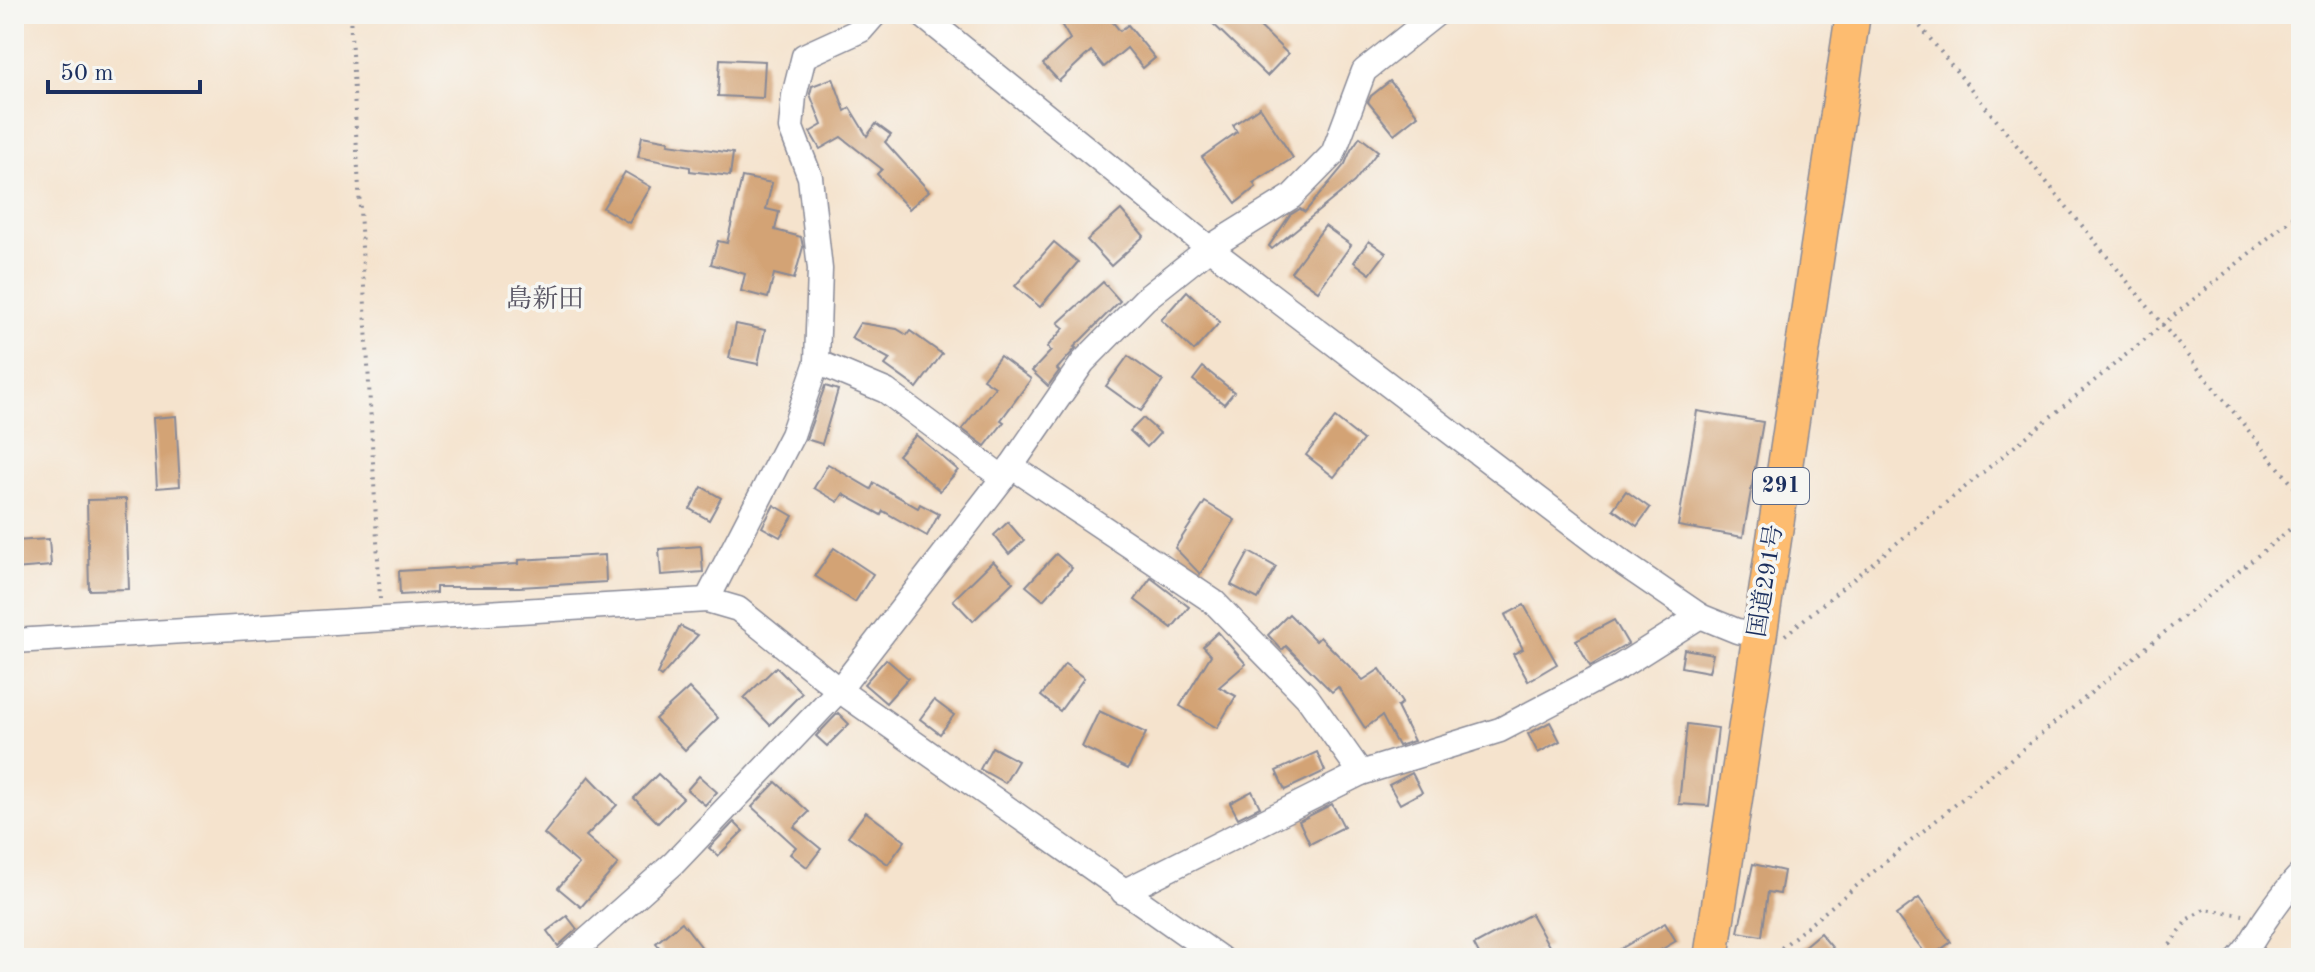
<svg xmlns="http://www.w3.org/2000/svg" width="2315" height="972" font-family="'Old Standard TT','Noto Serif JP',serif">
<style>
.building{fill:#d3a375}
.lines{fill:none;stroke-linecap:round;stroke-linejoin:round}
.minor-casing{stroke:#888996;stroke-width:27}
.highway-casing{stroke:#888996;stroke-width:37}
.path{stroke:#888996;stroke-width:4;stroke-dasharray:2 6;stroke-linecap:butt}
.minor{stroke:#fff;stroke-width:24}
.highway{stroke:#fdbc70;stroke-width:34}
.labels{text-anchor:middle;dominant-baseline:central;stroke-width:7;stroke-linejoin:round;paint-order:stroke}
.shield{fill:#f6f6f2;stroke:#5d6b8a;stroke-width:2}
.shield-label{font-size:22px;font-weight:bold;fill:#1b2f5e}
.street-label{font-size:24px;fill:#1b2f5e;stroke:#f6f6f2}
.neighbourhood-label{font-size:26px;fill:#5b5866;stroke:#f6f6f2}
</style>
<rect width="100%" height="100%" fill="#f6f6f2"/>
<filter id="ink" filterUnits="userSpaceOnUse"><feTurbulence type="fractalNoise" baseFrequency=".0125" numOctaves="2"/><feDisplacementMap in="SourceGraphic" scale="16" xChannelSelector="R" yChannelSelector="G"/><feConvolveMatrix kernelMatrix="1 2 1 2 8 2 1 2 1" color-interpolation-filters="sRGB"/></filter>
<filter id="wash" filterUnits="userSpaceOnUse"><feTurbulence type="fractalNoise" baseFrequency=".006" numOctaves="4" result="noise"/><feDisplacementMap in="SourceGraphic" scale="32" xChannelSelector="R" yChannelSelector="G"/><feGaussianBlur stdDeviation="1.8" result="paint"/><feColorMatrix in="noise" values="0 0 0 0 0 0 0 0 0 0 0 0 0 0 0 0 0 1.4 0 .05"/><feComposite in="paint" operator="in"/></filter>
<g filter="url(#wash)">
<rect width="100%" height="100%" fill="#f5e3cd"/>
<g id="blocks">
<g class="building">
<path d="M1055 14H1106L1120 31 1128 25 1155 58 1143 68 1127 48 1104 67 1091 51 1059 81 1043 64 1070 39Z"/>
<path d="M1203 14H1247L1288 54 1267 76Z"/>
<path d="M720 59 765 61 763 98 718 96Z"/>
<path d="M833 78 845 111 850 108 867 136 876 124 891 135 885 142 929 191 909 209 877 174 882 169 841 137 820 149 810 132 822 125 810 94 812 86Z"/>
<path d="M1390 81 1418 115 1394 134 1368 102 1371 96Z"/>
<path d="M1260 107 1293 158 1253 183 1256 187 1236 203 1202 157 1237 132 1233 125Z"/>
<path d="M642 136 669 141 668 144 733 153 730 176 690 171V167L638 157Z"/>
<path d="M1360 137 1378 151 1354 182 1272 249 1269 246 1290 215 1300 209 1305 212 1345 164 1351 150Z"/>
<path d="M625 172 651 187 629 223 603 208Z"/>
<path d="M742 177 772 183 766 209 779 212 775 230 801 237 803 247 794 279 774 274 768 298 741 291 745 274 711 264 718 241 727 243Z"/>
<path d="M1121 210 1144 236 1111 266 1087 240Z"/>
<path d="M1325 226 1351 245 1318 291 1291 272Z"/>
<path d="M1369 241 1386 253 1370 274 1354 262Z"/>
<path d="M1054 242 1078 262 1040 307 1015 286Z"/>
<path d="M1103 282 1120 301 1074 347 1076 348 1057 369 1059 371 1048 386 1032 371 1051 351 1047 347 1064 328 1058 323Z"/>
<path d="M1187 291 1220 322 1194 351 1161 320Z"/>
<path d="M860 323 897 329 907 335 910 331 942 354 917 388 885 365 890 359 851 338Z"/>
<path d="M736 324 765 330 758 364 729 358Z"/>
<path d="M1000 356 1031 379 1001 420 1004 422 985 446 962 429 995 387 983 379Z"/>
<path d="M1128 356 1163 381 1141 411 1106 386Z"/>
<path d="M1203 367 1234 392 1224 404 1193 380Z"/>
<path d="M825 386 838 390 822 444 806 439Z"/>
<path d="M1697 411 1763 422 1743 537 1678 526Z"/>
<path d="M176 416 180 486 157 488 153 418Z"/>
<path d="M1143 418 1160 433 1147 447 1130 431Z"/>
<path d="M1335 418 1363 440 1334 477 1306 455Z"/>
<path d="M916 435 958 470 940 491 898 455Z"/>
<path d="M828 464 871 489 874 483 918 508 920 504 939 514 927 536 883 511 881 515 843 494 838 502 814 488Z"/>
<path d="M702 487 721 498 709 520 690 509Z"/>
<path d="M1626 491 1650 508 1637 526 1613 509Z"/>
<path d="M126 499 129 589 89 590 87 500Z"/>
<path d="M1205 502 1235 520 1200 574 1175 548Z"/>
<path d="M774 505 793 516 780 537 762 527Z"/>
<path d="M1008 522 1024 541 1009 554 994 535Z"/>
<path d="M49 539 51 566 14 569V541Z"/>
<path d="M701 546 703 572 661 575 659 549Z"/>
<path d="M834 548 873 574 855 602 815 576Z"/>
<path d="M1249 552 1276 567 1258 599 1231 585Z"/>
<path d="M1056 554 1072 568 1043 600 1026 586Z"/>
<path d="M605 555 606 582 519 587H436V593L400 595 399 571 518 564V560Z"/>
<path d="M993 561 1013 582 973 621 953 600Z"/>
<path d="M1151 578 1189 607 1172 628 1135 600Z"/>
<path d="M1524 605 1557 664 1528 681 1513 654 1523 649 1505 615Z"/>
<path d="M1289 614 1316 641 1320 637 1363 680 1380 669 1402 703 1397 707 1414 741 1398 746 1382 716 1365 728 1338 687 1332 692 1286 646 1282 650 1268 635Z"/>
<path d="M1614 620 1628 644 1590 666 1576 640Z"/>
<path d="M680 626 698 635 661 677 657 674Z"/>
<path d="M1218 632 1246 664 1219 687 1236 696 1217 728 1180 706 1211 655 1203 646Z"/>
<path d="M1684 649 1713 654 1709 672 1681 667Z"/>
<path d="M886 659 908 678 886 703 864 684Z"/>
<path d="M1065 664 1084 678 1060 711 1041 696Z"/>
<path d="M776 667 802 693 770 725 744 698Z"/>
<path d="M689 688 718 718 685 750 655 719Z"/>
<path d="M934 700 954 715 940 734 920 719Z"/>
<path d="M1099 711 1146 733 1128 769 1082 747Z"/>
<path d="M838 713 849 724 827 746 816 736Z"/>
<path d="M1550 722 1560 741 1538 753 1528 734Z"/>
<path d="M1687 724 1718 728 1709 806 1679 804Z"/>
<path d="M992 747 1018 761 1005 783 980 769Z"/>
<path d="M1317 752 1325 771 1285 790 1276 771Z"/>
<path d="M1412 773 1422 792 1400 804 1389 785Z"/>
<path d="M658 774 683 798 658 823 634 798Z"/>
<path d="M589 776 617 805 586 836 618 864 581 907 558 888 579 864 544 834Z"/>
<path d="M699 776 717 792 705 805 687 790Z"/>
<path d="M776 782 809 812 794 827 821 849 807 867 790 854 796 847 752 807Z"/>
<path d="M1252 791 1260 807 1238 818 1230 803Z"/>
<path d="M1332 804 1344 827 1310 844 1299 821Z"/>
<path d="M866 812 905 841 888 864 848 836Z"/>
<path d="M734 822 743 831 718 856 709 848Z"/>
<path d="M1753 864 1784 871 1780 894 1768 892 1762 936 1738 932Z"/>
<path d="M1919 898 1951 942 1929 958 1896 915Z"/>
<path d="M1531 914 1549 946 1526 958H1481L1474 945Z"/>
<path d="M567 916 577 929 558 946 547 931Z"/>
<path d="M682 922 710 958H668L656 943Z"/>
<path d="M1665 923 1676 941 1647 958H1605Z"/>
<path d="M1820 933 1841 958H1790Z"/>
</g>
</g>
</g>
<g filter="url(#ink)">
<use href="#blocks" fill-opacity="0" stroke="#888996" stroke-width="2"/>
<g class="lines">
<defs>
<g id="minor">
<path d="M921 14 1209 248 1624 564 1700 616 1737 631 1759 634"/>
<path d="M817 362 886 391 1003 478"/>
<path d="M1011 466 1214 602 1307 697 1361 773"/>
<path d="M707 600 792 435 817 362 820 269 810 177 791 128 794 96 804 56 861 30 875 14"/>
<path d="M14 641 707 600 738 609 839 690 1220 958"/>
<path d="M1123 892 1361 773 1500 730 1618 668 1700 616"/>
<path d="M567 958 674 863 839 690 1003 478 1083 362 1145 299 1209 248 1291 197 1333 154 1364 71 1436 14"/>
<path d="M2239 958C2250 947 2256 934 2265 920 2276 904 2287 888 2301 874"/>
</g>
<path id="highway" d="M1711 958 1853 14"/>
</defs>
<use href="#minor" class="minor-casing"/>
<use href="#highway" class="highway-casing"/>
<g class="path">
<path d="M350 14 380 599"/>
<path d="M1910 14 2301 495"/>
<path d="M1785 635 2301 211"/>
<path d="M1769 958 2301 520"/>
<path d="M2161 958 2188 919 2205 909 2243 915"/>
<path d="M2294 958 2301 951"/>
</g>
<use href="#minor" class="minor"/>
<use href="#highway" class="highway"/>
</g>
</g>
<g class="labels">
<rect class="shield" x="1753" y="468" width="56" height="36" rx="6"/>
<g class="shield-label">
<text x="1781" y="486">291</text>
</g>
<g class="street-label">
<text transform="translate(1767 581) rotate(-81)">国道291号</text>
</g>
<g class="neighbourhood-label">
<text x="545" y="300">島新田</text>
</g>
</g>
<rect width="2315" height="972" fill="none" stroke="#f6f6f2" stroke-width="48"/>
<path d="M48 80v12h152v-12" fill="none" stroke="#1b2f5e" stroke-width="4"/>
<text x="60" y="80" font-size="24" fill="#1b2f5e" stroke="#f6f6f2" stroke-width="6" paint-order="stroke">50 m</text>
</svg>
